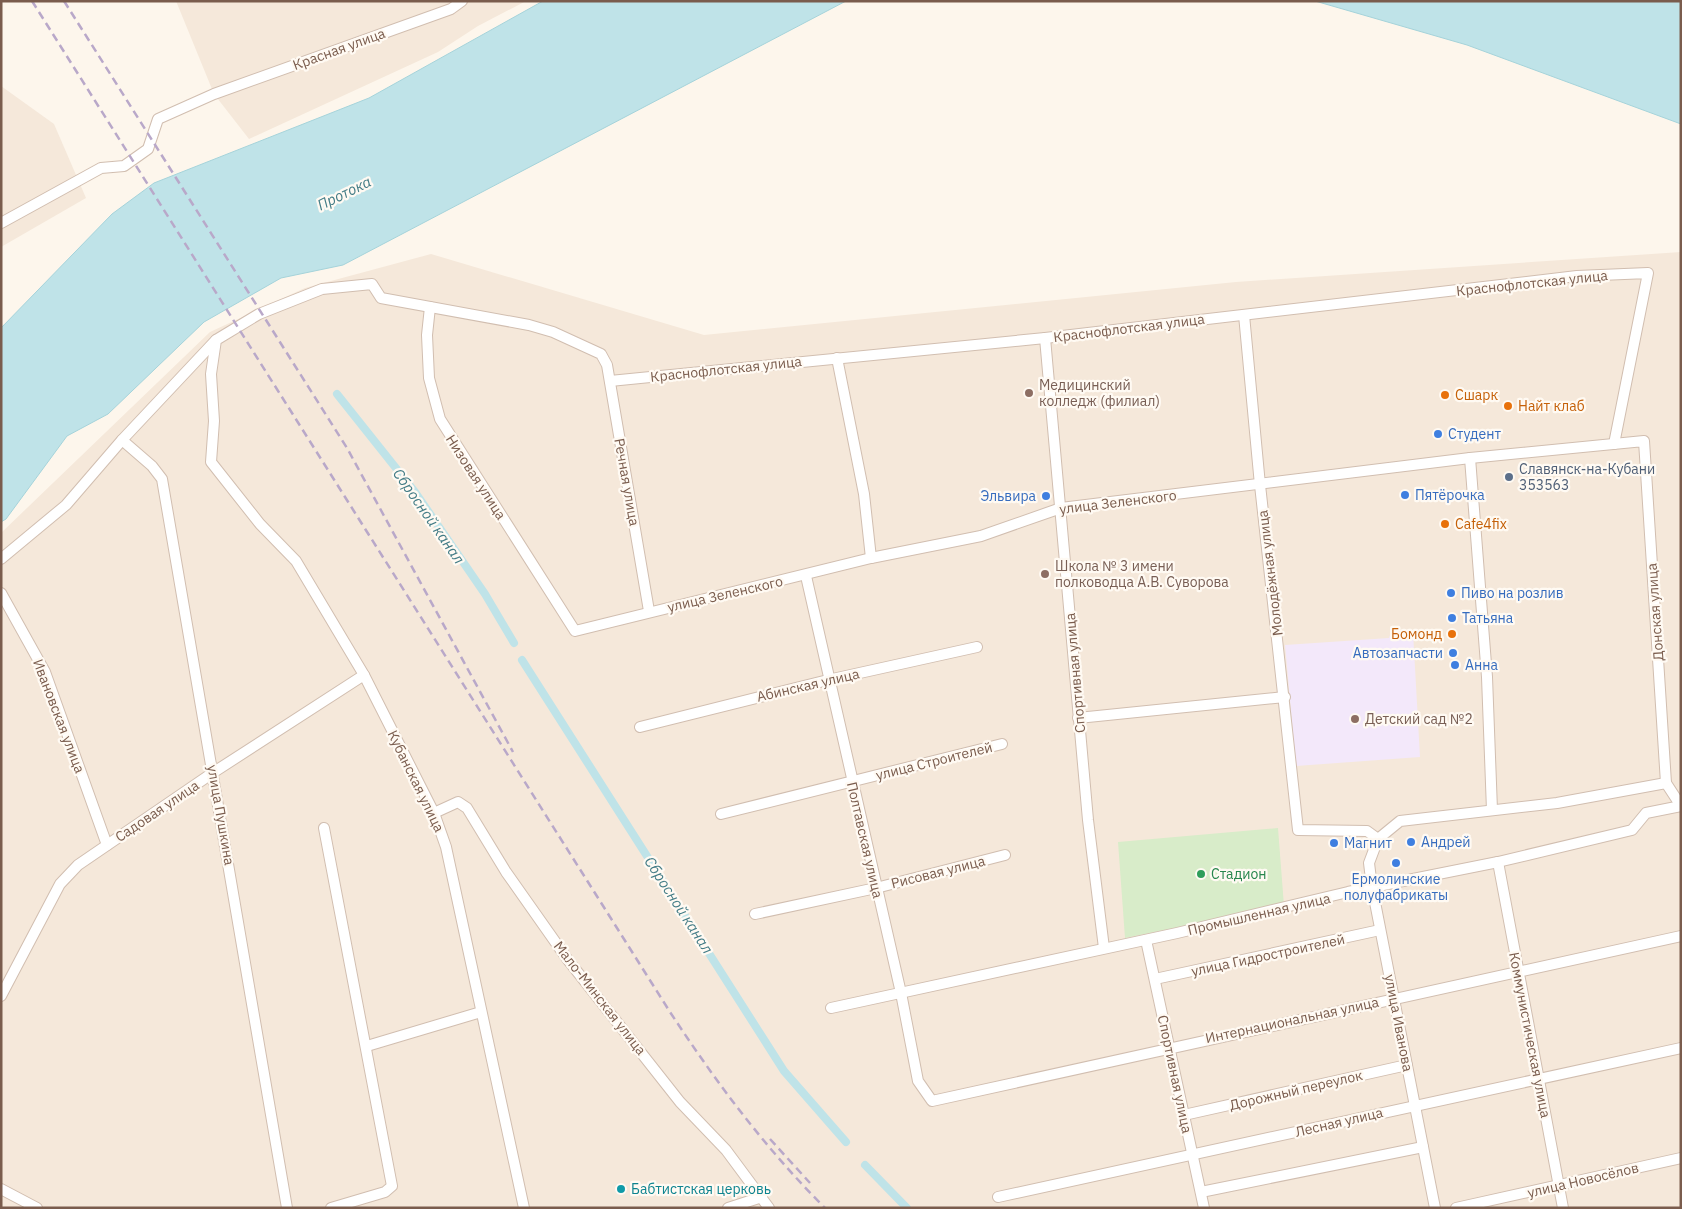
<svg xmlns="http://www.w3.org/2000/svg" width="1682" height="1209" font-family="'IBM Plex Sans',sans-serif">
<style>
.residential{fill:#f5e8da}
.education{fill:#f3e8fa}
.green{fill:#d8ecc9}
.water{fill:#bfe3e8;stroke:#a5d3da}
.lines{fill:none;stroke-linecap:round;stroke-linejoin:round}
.canal{stroke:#bfe3e8;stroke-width:8}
.minor-casing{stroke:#d1beb0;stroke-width:12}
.minor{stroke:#fff;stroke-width:10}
.rail{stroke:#b9a8c9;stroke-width:2.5;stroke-dasharray:8 5;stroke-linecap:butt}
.education-dot{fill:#8d6e63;stroke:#fffaf3;stroke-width:2}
.food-dot{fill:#e8710a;stroke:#fffaf3;stroke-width:2}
.shop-dot{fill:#3f7fe0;stroke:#fffaf3;stroke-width:2}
.service-dot{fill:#5c6f8a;stroke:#fffaf3;stroke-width:2}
.leisure-dot{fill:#2e9e5b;stroke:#fffaf3;stroke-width:2}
.culture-dot{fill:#0f9aa8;stroke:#fffaf3;stroke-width:2}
.labels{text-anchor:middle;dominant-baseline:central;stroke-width:4.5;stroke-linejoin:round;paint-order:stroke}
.street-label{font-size:14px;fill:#7a5c4d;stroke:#fffaf3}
.education-label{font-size:14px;fill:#785e54;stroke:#fffaf3;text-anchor:start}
.food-label{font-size:14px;fill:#c56008;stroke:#fffaf3;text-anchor:start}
.shop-label{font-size:14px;fill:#366cbe;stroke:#fffaf3;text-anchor:start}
.service-label{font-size:14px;fill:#4e5e75;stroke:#fffaf3;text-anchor:start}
.leisure-label{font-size:14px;fill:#27864d;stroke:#fffaf3;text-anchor:start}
.culture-label{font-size:14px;fill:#0d838f;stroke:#fffaf3;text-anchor:start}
.water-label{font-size:15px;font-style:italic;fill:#437c86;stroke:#fffaf3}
</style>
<rect width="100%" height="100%" fill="#fdf6ec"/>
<g class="residential">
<path d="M176 1H526L478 26 438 52 249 139 214 94Z"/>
<path d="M1 86 54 124 86 198 1 247Z"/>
<path d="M1681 252V1208H1V533L210 332 305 288 431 254 704 335 1236 282Z"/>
</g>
<path class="education" d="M1413 632 1420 757 1296 766 1285 645 1389 638 1390 635Z"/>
<path class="green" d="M1278 828 1284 906 1125 938 1118 842Z"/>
<g class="water">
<path d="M543 1H846L343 265 281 278 204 322 108 414 67 436 6 519 1 522V328L112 214 154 183 369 98Z"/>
<path d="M1315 1H1681V124L1467 45Z"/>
</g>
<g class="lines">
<g class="canal">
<path d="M337 394 415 492 485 594 514 643"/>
<path d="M522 660 784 1071 846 1142"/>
<path d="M865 1165 907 1208"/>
</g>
<defs>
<g id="minor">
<path d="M1 223 101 168 124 166 148 149 158 119 214 94 451 9 462 1"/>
<path d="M430 307 427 335 429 378 440 419 575 631 871 558 981 536 1061 508 1470 458 1644 441 1666 783"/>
<path d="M1244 315 1260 485 1298 830 1367 831 1378 839"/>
<path d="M1045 338 1088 820 1104 948"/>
<path d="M837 358 864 494 871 558"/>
<path d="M610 381 1045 338 1577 276 1648 273 1614 444"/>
<path d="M122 440 152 466 162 479 287 1208"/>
<path d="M1470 458 1487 677 1492 810"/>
<path d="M1 559 66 505 122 440 216 340"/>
<path d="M806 576 901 993 918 1081 932 1101 1681 936"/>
<path d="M1 593 45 672 107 845"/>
<path d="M1078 718 1285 697"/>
<path d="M640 727 828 680 977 647"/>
<path d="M434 813 458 802 467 808 506 872 568 960 680 1102 726 1150 769 1208"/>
<path d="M721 814 1002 744"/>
<path d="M324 828 392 1186 385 1192 331 1208"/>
<path d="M1498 862 1563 1208"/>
<path d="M755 914 876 888 1005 855"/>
<path d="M1146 940 1204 1208"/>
<path d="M1155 979 1380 930"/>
<path d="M1 996 60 884 78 865 214 772 364 675"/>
<path d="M831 1008 1177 933 1348 892 1498 862 1632 830 1646 813 1681 806"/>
<path d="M367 1046 481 1012"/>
<path d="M1184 1115 1407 1065"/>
<path d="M1 1189 37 1208"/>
<path d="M1201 1192 1423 1147"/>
<path d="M998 1197 1681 1048"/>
<path d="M524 1208 446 847 434 813 364 675 296 561 260 524 211 462 214 421 211 374 216 340 259 314 322 289 372 284 381 298 529 325 553 332 601 354 607 365 649 611"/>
<path d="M728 1208 762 1197"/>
<path d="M1435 1208 1372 887 1369 863 1378 839 1400 821 1557 803 1666 783 1681 806"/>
<path d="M1456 1208 1681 1158"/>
</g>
</defs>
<use href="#minor" class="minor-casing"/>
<use href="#minor" class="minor"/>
<g class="rail">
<path d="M32 1 670 1012C716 1082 765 1148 825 1208"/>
<path d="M64 1 347 448 513 752"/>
<path d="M770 1139 810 1183"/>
</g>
</g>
<g class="education-dot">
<circle cx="1029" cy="393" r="5"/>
<circle cx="1045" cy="574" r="5"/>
<circle cx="1355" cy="719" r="5"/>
</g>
<g class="food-dot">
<circle cx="1445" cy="395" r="5"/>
<circle cx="1508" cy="406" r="5"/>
<circle cx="1445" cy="524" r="5"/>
<circle cx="1452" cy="634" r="5"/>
</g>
<g class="shop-dot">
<circle cx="1438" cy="434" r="5"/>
<circle cx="1405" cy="495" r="5"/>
<circle cx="1046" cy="496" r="5"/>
<circle cx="1451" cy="593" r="5"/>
<circle cx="1452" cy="618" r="5"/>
<circle cx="1453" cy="653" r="5"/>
<circle cx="1455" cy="665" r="5"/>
<circle cx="1411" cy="842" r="5"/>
<circle cx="1334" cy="843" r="5"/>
<circle cx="1396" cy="863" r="5"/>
</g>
<circle class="service-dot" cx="1509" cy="477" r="5"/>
<circle class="leisure-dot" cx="1201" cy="874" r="5"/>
<circle class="culture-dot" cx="621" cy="1189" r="5"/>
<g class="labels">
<g class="street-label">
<text transform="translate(339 49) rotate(-20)">Красная улица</text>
<text transform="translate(1532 283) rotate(-6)">Краснофлотская улица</text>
<text transform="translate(1129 328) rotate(-7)">Краснофлотская улица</text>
<text transform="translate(726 369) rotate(-6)">Краснофлотская улица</text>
<text transform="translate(476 477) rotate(57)">Низовая улица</text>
<text transform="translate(627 482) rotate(80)">Речная улица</text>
<text transform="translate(1118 502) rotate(-7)">улица Зеленского</text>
<text transform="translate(1270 573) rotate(-97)">Молодёжная улица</text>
<text transform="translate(725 594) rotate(-13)">улица Зеленского</text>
<text transform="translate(1655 612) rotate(-94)">Донская улица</text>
<text transform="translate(1075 673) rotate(-95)">Спортивная улица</text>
<text transform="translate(808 685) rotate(-13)">Абинская улица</text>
<text transform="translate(59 716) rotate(69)">Ивановская улица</text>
<text transform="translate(934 761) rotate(-14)">улица Строителей</text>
<text transform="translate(416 781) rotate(64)">Кубанская улица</text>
<text transform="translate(157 811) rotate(-34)">Садовая улица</text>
<text transform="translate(221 815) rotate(80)">улица Пушкина</text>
<text transform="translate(865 840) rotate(77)">Полтавская улица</text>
<text transform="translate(938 872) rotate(-14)">Рисовая улица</text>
<text transform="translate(1259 914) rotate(-13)">Промышленная улица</text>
<text transform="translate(1268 955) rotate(-12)">улица Гидростроителей</text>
<text transform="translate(600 998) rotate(52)">Мало-Минская улица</text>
<text transform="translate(1292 1020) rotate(-12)">Интернациональная улица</text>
<text transform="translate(1399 1023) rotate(79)">улица Иванова</text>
<text transform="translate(1530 1035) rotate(79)">Коммунистическая улица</text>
<text transform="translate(1175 1074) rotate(78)">Спортивная улица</text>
<text transform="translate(1296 1090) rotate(-13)">Дорожный переулок</text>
<text transform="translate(1339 1122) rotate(-13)">Лесная улица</text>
<text transform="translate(1583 1180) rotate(-13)">улица Новосёлов</text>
</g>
<g class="education-label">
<text x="1039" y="385">Медицинский<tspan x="1039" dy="16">колледж (филиал)</tspan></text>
<text x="1055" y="566">Школа № 3 имени<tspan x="1055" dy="16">полководца А.В. Суворова</tspan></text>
<text x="1365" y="719">Детский сад №2</text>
</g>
<g class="food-label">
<text x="1455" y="395">Сшарк</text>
<text x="1518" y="406">Найт клаб</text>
<text x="1455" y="524">Cafe4fix</text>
<text x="1442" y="634" text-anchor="end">Бомонд</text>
</g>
<g class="shop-label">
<text x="1448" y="434">Студент</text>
<text x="1415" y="495">Пятёрочка</text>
<text x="1036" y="496" text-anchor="end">Эльвира</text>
<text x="1461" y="593">Пиво на розлив</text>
<text x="1462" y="618">Татьяна</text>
<text x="1443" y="653" text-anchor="end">Автозапчасти</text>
<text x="1465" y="665">Анна</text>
<text x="1421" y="842">Андрей</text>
<text x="1344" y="843">Магнит</text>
<text x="1396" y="879" text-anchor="middle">Ермолинские<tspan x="1396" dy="16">полуфабрикаты</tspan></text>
</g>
<g class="service-label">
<text x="1519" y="469">Славянск-на-Кубани<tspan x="1519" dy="16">353563</tspan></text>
</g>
<g class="leisure-label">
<text x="1211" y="874">Стадион</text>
</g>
<g class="culture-label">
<text x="631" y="1189">Бабтистская церковь</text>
</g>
<g class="water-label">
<text transform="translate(344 193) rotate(-26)">Протока</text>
<text transform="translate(429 516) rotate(55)">Сбросной канал</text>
<text transform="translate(679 905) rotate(57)">Сбросной канал</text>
</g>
</g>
<rect width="1682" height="1209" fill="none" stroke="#7a5c4d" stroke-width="5"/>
</svg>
